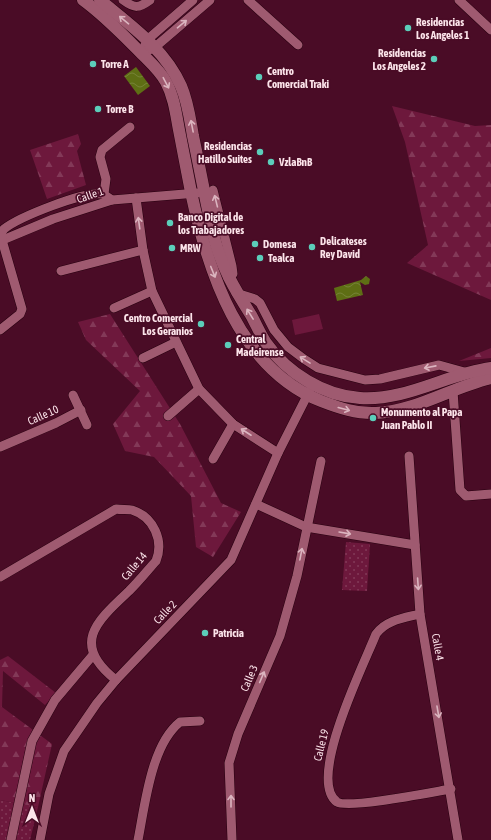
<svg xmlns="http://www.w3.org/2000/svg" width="491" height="840" font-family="'Asap Condensed',sans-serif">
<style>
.grass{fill:url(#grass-dots)}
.forest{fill:url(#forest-firs)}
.pitch{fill:#6d183c}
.water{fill:url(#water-waves)}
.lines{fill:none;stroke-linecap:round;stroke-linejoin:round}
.minor-casing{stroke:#280010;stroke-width:10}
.secondary-casing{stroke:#280010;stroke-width:13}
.minor{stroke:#9f5a70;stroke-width:9}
.secondary{stroke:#9f5a70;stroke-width:12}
.oneway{stroke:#dbb4bf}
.poi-dot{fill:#5cceba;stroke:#4a0c26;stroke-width:1.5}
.labels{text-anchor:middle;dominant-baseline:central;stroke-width:3.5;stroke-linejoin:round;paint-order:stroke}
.poi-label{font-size:11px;font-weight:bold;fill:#fce4ea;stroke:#4a0c26;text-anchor:start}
.street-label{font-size:11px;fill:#fce4ea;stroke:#4a0c26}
</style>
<defs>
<pattern id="grass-dots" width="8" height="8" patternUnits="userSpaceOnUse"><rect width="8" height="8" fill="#6d183c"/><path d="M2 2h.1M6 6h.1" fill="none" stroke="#833958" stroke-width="1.8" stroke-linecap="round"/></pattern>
<pattern id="forest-firs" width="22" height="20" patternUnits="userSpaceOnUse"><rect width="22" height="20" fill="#6d183c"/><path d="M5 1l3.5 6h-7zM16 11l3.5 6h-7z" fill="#833958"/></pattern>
<pattern id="water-waves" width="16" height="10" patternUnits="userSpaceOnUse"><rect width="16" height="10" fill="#5e6e14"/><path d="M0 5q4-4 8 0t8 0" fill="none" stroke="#768336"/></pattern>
</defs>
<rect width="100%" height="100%" fill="#4a0c26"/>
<g class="grass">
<path d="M346 542 370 544 367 591 342 590Z"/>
<path d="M0 800 38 807 30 840H0Z"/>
</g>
<g class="forest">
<path d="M392 106 475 126 491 125V300L407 263 428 245 405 142Z"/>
<path d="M78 134 81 144 77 151 86 185 47 199 30 150Z"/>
<path d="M110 314 180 424 221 503 241 512 213 557 196 547 191 496 154 457 125 451 113 424 140 391 86 340 78 322Z"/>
<path d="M491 348V358L459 361Z"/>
<path d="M8 656 56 693 45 705 3 671 2 707 52 744 38 807 0 800V660Z"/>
</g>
<path class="pitch" d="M319 314 323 329 295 335 292 320Z"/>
<g class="water">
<path d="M136 67 150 86 138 95 124 76Z"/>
<path d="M366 276 370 279 369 284 365 285 360 282 363 295 337 301 334 288 361 280Z"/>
</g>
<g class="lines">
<defs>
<g id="minor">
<path d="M123 0C135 9 139 8 150 0"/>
<path d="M248 0 298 45"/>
<path d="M459 0 491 30"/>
<path d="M145 45 147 40 193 0"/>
<path d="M141 53 154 48 210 0"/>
<path d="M213 190 232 266 233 274 228 278"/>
<path d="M104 194 106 179 100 157 102 150 130 127"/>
<path d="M136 198 143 250 152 291 199 389 233 424 278 453"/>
<path d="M0 241 53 219 112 200 197 193"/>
<path d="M61 271 143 250"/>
<path d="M236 293 255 299 260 303 274 330 288 347 304 359 318 368 365 380 380 379 439 365 468 373"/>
<path d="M114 308 152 291"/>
<path d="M0 330 20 314 22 309 2 240 1 233 4 229C19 217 84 191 102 194 106 195 109 198 112 200"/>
<path d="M143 358 176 342"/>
<path d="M453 391 460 490 466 496 491 494"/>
<path d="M73 395 87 425"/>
<path d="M168 416 199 389"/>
<path d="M0 447 56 423 81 410"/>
<path d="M409 456 420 614 458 840"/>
<path d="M213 459 233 424"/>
<path d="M256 504 306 527 415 545"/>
<path d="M0 577 116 509C121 510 128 509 132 510 154 517 164 541 156 561 147 571 139 581 129 591 97 621 70 644 116 680"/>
<path d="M420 614C404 618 386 620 376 634 365 662 306 780 337 802 348 809 433 792 451 789"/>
<path d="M11 840 32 741 55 700 93 655"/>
<path d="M40 840 49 794 64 751 97 703 116 680 231 560 278 453 310 390"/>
<path d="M138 840C145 805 151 745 180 722L200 721"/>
<path d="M232 840 229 763 238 734 280 636 297 576 321 461"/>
</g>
<g id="secondary">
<path d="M83 0C105 16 123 35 142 54 151 63 160 71 166 82 174 97 176 114 179 130 183 151 187 171 191 192 208 272 239 368 321 401 339 408 357 414 376 413 417 411 452 387 491 378"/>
<path d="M100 0C130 25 165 49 181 86 188 102 190 119 193 136 200 169 206 203 214 237 222 268 234 288 251 315 256 324 260 334 266 343 287 373 324 396 360 398 407 401 446 374 491 368"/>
</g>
</defs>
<use href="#minor" class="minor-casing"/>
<use href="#secondary" class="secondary-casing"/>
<use href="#minor" class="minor"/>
<use href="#secondary" class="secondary"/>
</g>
<defs><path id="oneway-shaft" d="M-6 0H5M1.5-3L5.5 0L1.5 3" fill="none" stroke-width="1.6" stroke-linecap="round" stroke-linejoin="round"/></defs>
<g class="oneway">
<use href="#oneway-shaft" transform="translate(124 20) rotate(-140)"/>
<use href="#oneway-shaft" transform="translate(182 24) rotate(-40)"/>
<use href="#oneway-shaft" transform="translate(166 83) rotate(62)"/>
<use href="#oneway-shaft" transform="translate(192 126) rotate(-101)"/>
<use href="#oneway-shaft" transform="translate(216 201) rotate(-104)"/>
<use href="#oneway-shaft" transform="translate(139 223) rotate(-98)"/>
<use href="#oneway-shaft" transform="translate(213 272) rotate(68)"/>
<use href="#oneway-shaft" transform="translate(250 314) rotate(-122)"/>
<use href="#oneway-shaft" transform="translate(305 360) rotate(-148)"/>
<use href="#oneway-shaft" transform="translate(430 367) rotate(169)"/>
<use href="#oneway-shaft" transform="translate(344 409) rotate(15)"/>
<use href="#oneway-shaft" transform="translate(246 432) rotate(-147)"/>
<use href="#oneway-shaft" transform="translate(345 533) rotate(10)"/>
<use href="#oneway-shaft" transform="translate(301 554) rotate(-79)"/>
<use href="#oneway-shaft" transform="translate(418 584) rotate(86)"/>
<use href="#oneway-shaft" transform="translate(262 677) rotate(-67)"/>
<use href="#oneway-shaft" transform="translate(438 712) rotate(80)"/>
<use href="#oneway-shaft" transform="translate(231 801) rotate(-90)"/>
</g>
<g class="poi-dot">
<circle cx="408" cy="28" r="4"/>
<circle cx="434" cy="59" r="4"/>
<circle cx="93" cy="64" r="4"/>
<circle cx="259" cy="77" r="4"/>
<circle cx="98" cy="109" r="4"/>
<circle cx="260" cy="152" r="4"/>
<circle cx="271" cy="162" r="4"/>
<circle cx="170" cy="223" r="4"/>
<circle cx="255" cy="244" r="4"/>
<circle cx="312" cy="247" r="4"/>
<circle cx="172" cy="248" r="4"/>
<circle cx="260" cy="258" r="4"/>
<circle cx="201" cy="324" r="4"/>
<circle cx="228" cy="345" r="4"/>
<circle cx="373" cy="418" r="4"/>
<circle cx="205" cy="633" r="4"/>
</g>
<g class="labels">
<g class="poi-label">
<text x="416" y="22">Residencias<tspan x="416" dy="13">Los Angeles 1</tspan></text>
<text x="426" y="53" text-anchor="end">Residencias<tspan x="426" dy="13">Los Angeles 2</tspan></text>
<text x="101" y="64">Torre A</text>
<text x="267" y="71">Centro<tspan x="267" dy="13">Comercial Traki</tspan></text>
<text x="106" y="109">Torre B</text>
<text x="252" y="146" text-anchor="end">Residencias<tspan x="252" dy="13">Hatillo Suites</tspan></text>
<text x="279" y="162">VzlaBnB</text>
<text x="178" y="217">Banco Digital de<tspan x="178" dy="13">los Trabajadores</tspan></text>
<text x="320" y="241">Delicateses<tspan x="320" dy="13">Rey David</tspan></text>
<text x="263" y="244">Domesa</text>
<text x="180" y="248">MRW</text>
<text x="268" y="258">Tealca</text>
<text x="193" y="318" text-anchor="end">Centro Comercial<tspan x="193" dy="13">Los Geranios</tspan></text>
<text x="236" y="339">Central<tspan x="236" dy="13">Madeirense</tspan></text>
<text x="381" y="412">Monumento al Papa<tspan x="381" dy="13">Juan Pablo II</tspan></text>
<text x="213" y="633">Patricia</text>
</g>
<g class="street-label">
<text transform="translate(90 195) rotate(-19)">Calle 1</text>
<text transform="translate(43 415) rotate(-24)">Calle 10</text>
<text transform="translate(134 566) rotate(-50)">Calle 14</text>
<text transform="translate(165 612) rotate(-46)">Calle 2</text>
<text transform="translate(438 647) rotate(80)">Calle 4</text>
<text transform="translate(249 678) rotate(-67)">Calle 3</text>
<text transform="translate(321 745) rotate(-76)">Calle 19</text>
</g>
</g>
<g transform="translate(32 808)" stroke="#4a0c26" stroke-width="3" paint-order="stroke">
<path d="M0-3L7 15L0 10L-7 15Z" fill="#fce4ea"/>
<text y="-6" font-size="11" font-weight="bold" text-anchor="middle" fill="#fce4ea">N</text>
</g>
</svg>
